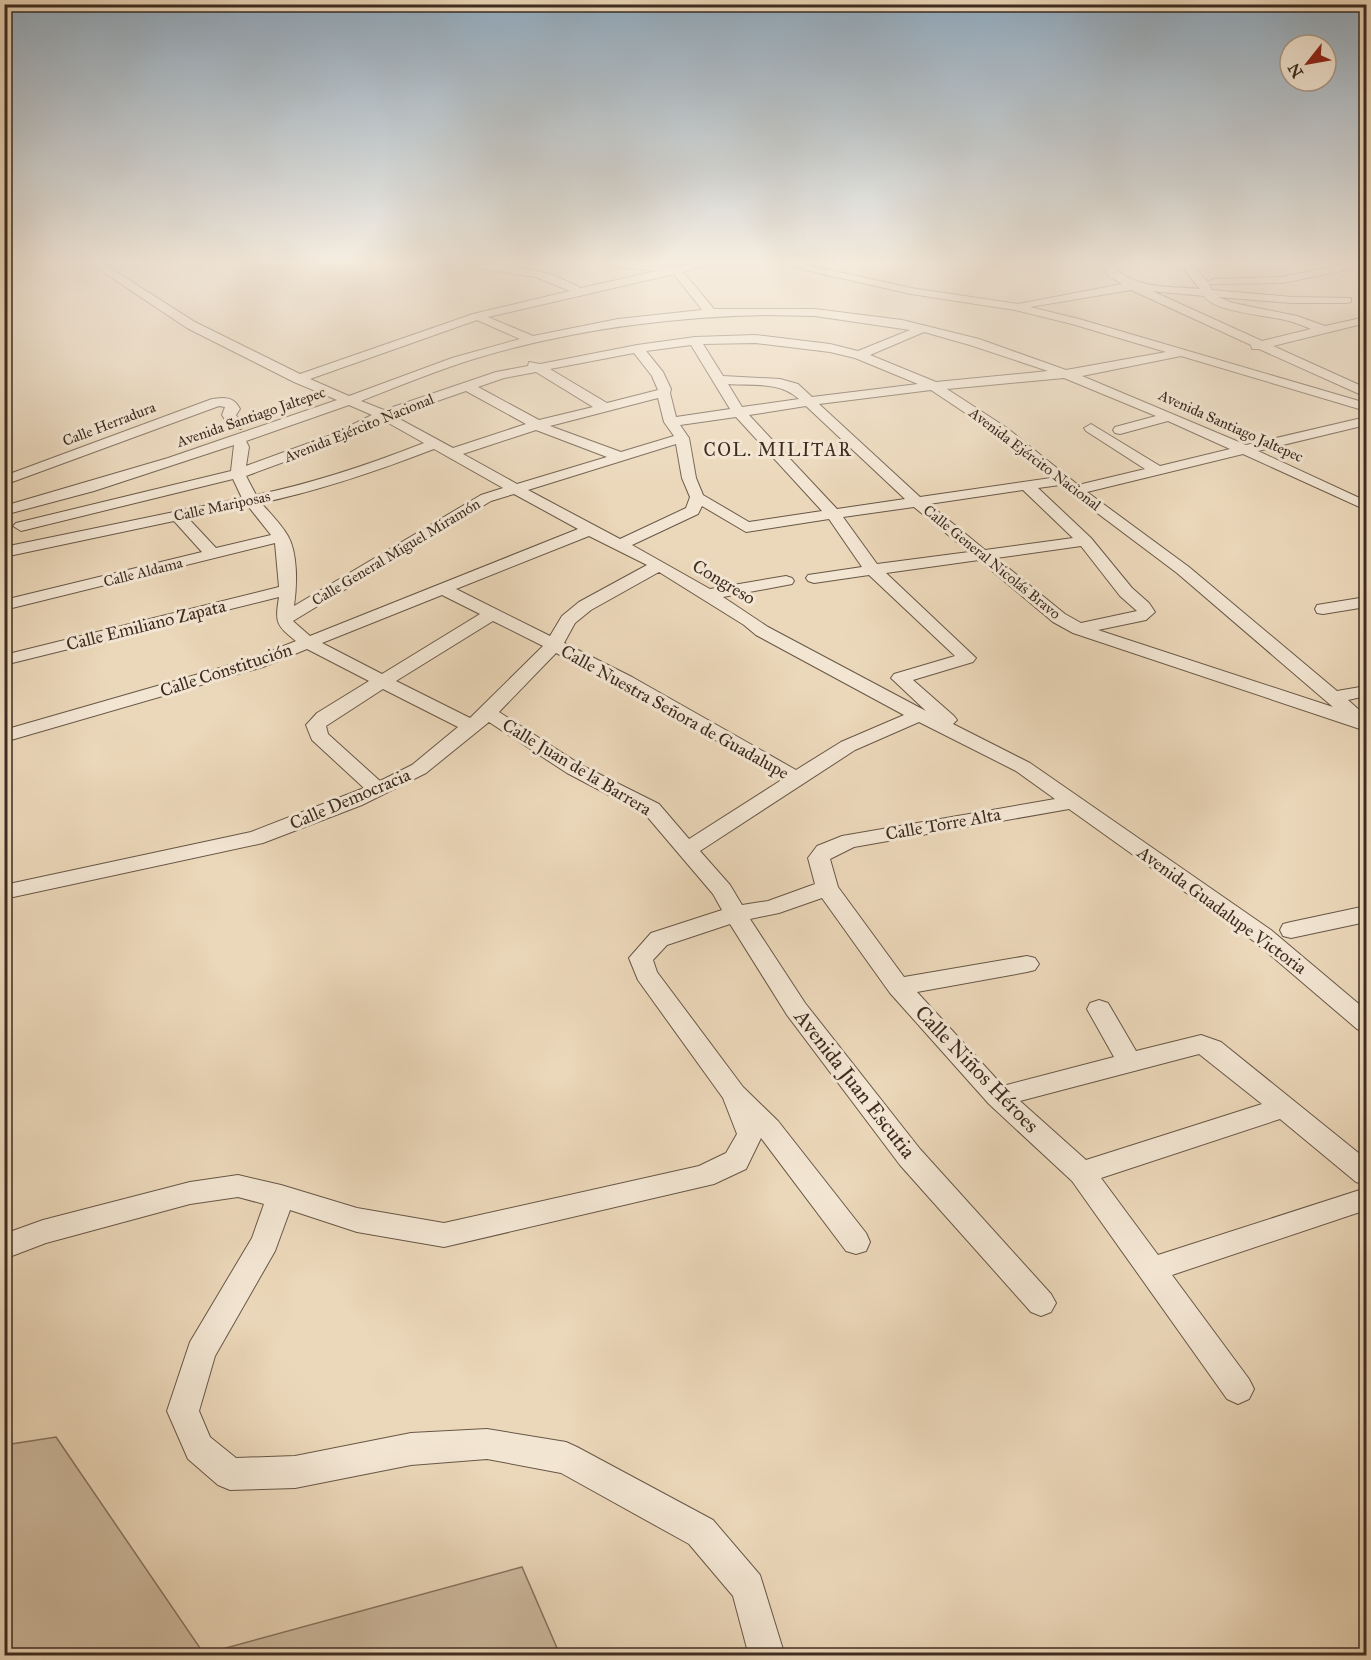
<svg xmlns="http://www.w3.org/2000/svg" width="1371" height="1660" font-family="'IM FELL Great Primer',serif">
<style>
.green{fill:#cdba9f;stroke:#857360;stroke-width:1.5}
.lines{fill:none;stroke-linecap:round;stroke-linejoin:round}
.minor-casing{stroke:#685746;stroke-width:2}
.minor{fill:#f2e5d2;fill-rule:evenodd}
.labels{text-anchor:middle;dominant-baseline:central;stroke-width:6;stroke-linejoin:round;paint-order:stroke}
.far-street-label{font-size:15px;fill:#3d2c20;stroke:#f2e5d2}
.far-quarter-label{font-size:18px;letter-spacing:1.5px;fill:#3d2c20;stroke:#f2e5d2}
.street-label{font-size:18px;fill:#3d2c20;stroke:#f2e5d2}
.near-street-label{font-size:21px;fill:#3d2c20;stroke:#f2e5d2}
</style>
<rect width="100%" height="100%" fill="#ebd7b9"/>
<filter id="stains"><feTurbulence type="fractalNoise" baseFrequency=".00333" numOctaves="4"/><feColorMatrix values="0 0 0 0 .2 0 0 0 0 .09 0 0 0 0 .02 0 0 0 .5 -.17"/></filter>
<radialGradient id="worn" r=".72"><stop offset=".6" stop-color="#630" stop-opacity="0"/><stop offset="1" stop-color="#630" stop-opacity=".3"/></radialGradient>
<path class="green" d="M56 1437 204 1654 522 1567 560 1655H5V1445Z"/>
<g class="lines">
<defs>
<g id="minor">
<path d="M88 262H101L195 322 300 374 473 314 570 291 536 277 484 269 464 262H483L537 271 553 275 581 288 657 271 596 265 591 262H631L677 267 697 262H718L683 272 714 309H815L902 320 979 339 1066 370 1166 352 1072 324 1015 310 911 294 770 262H793L911 288 1018 304 1122 284 1109 276 1099 262H1110C1131 290 1168 286 1200 289L1178 262H1189L1208 282 1213 279 1282 277 1354 262H1366V266L1282 283 1209 284 1212 290 1292 297 1351 298V302L1347 303H1292L1218 297 1233 303 1297 316 1325 326 1366 317V323L1273 346 1366 388V397L1259 349H1252L1251 345 1131 290 1030 307 1079 319 1366 403V411L1181 356 1082 376 1246 445 1366 417V425L1258 451 1366 501V510L1243 454 1087 492 1189 567 1337 691 1366 686V696L1348 700 1366 716V731L1073 633 1053 622 979 560 886 573 976 658 973 662 913 680 954 716 957 720 953 724 1030 763 1271 930 1366 1010V1032L1357 1029 1255 942 1069 809 854 847 830 859 838 887 904 977 1027 956 1035 958 1039 964 1035 970 1027 972 917 992 1003 1086 1114 1057 1087 1009 1090 1003 1099 1000 1108 1003 1136 1051 1201 1035 1221 1042 1366 1159V1185L1356 1182 1280 1119 1101 1178 1158 1255 1366 1188V1210L1172 1275 1249 1379 1254 1389 1249 1399 1238 1404 1227 1399 1072 1181 989 1104 890 993 822 898 779 913 750 919 805 1003 920 1149 1051 1294 1056 1303 1051 1312 1041 1316 1031 1312 900 1165 787 1015 730 924 667 945 653 960 657 972 743 1087 778 1121 866 1233 870 1242 866 1251 856 1254 846 1251 761 1138 746 1169 714 1184 444 1247 357 1232 290 1210 275 1251 215 1356 199 1411 210 1437 236 1458 295 1456 411 1433 487 1429 566 1442 577 1447 713 1520 760 1575 785 1656H749L733 1596 689 1544 561 1473 487 1459 411 1465 295 1488 230 1490 218 1485 188 1459 167 1411 190 1342 252 1238 264 1204 238 1197 190 1204 46 1243 4 1259V1234L43 1220 190 1182 238 1175 281 1185 357 1208 444 1223 699 1166 726 1153 737 1134 723 1098 638 980 629 958 651 933 722 910 713 894 645 814 567 773 489 722 426 773 362 805 263 843 4 899V885L251 832 364 788 312 740 306 725 317 713 369 681 307 649 263 667 4 742V730L251 659 296 641C276 625 275 623 279 597L4 665V655L279 587 275 543 4 610V600L202 552 174 521 4 557V547L242 498 233 479 21 531 13 526 16 523 231 471 234 445 94 491 4 515V506L168 458 337 400 294 382 187 328ZM674 274 702 310 618 319 533 336 488 317ZM1152 291 1204 296C1215 313 1269 315 1289 321 1297 323 1304 326 1311 329L1262 341ZM766 315 815 316 910 330 858 351 830 344 755 335 695 337 637 345 540 364 529 362 528 366 496 372 384 410 361 401C399 386 437 370 477 358 571 330 668 317 766 315ZM477 320 520 339 452 358 349 396 310 379ZM924 332 970 345 1048 371 936 382 870 355ZM755 343 830 352 855 358 918 384 812 397 798 384 780 379 723 376 703 344ZM691 345 730 409 676 417 670 393 671 389 663 372 646 351ZM634 353 652 376 658 390 607 403 550 369ZM536 372 593 407 539 420 478 387 504 378ZM1064 378 1156 416 1115 427 1113 430 1115 433 1120 434 1168 421 1230 449 1160 466 1091 424 1084 428 1086 431 1145 469 1078 485 1007 428 947 389ZM728 384C754 386 779 381 799 399L742 407ZM931 390 997 434 1051 478 920 497 819 404ZM466 391 526 424 453 448 394 416ZM658 398 664 422 674 436 621 452 550 426ZM349 405 372 415 331 435 246 466 249 447 246 441ZM806 406 905 499 837 509 749 415ZM736 417 822 511 749 522 703 495 696 478 689 438 680 425ZM383 420 424 443C368 465 314 483 256 495L246 476 341 441ZM536 430 607 457 517 484 463 454ZM676 444 682 478 690 497 686 508 620 539 528 490ZM434 449 503 488 481 495 294 606C297 585 298 554 288 536 281 524 270 513 261 503 321 490 377 471 434 449ZM1060 485 1177 573 1333 707 1098 630 1146 620 1155 612 1149 603 1132 588 1091 538 1038 488ZM1023 490 1073 538 985 550 929 504ZM514 494 578 529 310 636 294 622 293 621 491 501ZM248 506 271 535 216 548 188 518ZM702 506 746 532 829 519 862 567 808 575 806 578 808 581 814 583 869 575 955 656 894 674 891 678 926 711 768 627 723 597 792 584 794 581 792 578 786 576 710 589 632 545 698 514ZM914 507 969 552 877 564 843 517ZM589 536 647 565 579 602 562 616 550 636 456 589ZM1081 546 1120 596 1137 611 1081 623 1065 614 996 558ZM659 572 744 625 756 635 904 715 841 742 796 770 632 677 564 643 575 623 591 610ZM442 595 480 614 382 674 322 643ZM493 621 543 646 470 718 396 681ZM556 653 620 685 783 779 689 839 659 804 581 765 499 712ZM383 689 458 727 412 765 380 781 328 734 326 726ZM919 722 1016 771 1055 799 842 836 817 846 808 858 815 884 768 901 742 905 730 885 700 851 855 750ZM1199 1054 1262 1104 1086 1160 1020 1101Z"/>
<path d="M430 262H458C452 267 436 267 430 262Z"/>
<path d="M222 398C231 398 236 401 240 409L236 415 243 426 241 429H231L222 415 225 407 219 406 4 485V476L212 399Z"/>
<path d="M1366 597V607L1323 614 1317 613 1315 609 1317 605 1323 604Z"/>
<path d="M1366 906V922L1291 938 1283 936 1280 930 1283 924 1291 922Z"/>
</g>
</defs>
<use href="#minor" class="minor-casing"/>
<use href="#minor" class="minor"/>
</g>
<linearGradient id="sky" x2="0" y2="1"><stop stop-color="#91abc0"/><stop offset="0.53" stop-color="#f6ede0"/><stop offset="1" stop-color="#f6ede0" stop-opacity="0"/></linearGradient>
<rect width="1371" height="495" fill="url(#sky)"/>
<g class="labels">
<g class="far-street-label">
<text transform="translate(251 417) rotate(-19)">Avenida Santiago Jaltepec</text>
<text transform="translate(109 424) rotate(-21)">Calle Herradura</text>
<text transform="translate(1231 426) rotate(24)">Avenida Santiago Jaltepec</text>
<text transform="translate(359 428) rotate(-22)">Avenida Ejército Nacional</text>
<text transform="translate(1035 459) rotate(37)">Avenida Ejército Nacional</text>
<text transform="translate(222 506) rotate(-12)">Calle Mariposas</text>
<text transform="translate(396 552) rotate(-31)">Calle General Miguel Miramón</text>
<text transform="translate(992 562) rotate(39)">Calle General Nicolás Bravo</text>
<text transform="translate(143 572) rotate(-14)">Calle Aldama</text>
</g>
<g class="far-quarter-label">
<text x="778" y="450">COL. MILITAR</text>
</g>
<g class="street-label">
<text transform="translate(724 582) rotate(31)">Congreso</text>
<text transform="translate(146 625) rotate(-14)">Calle Emiliano Zapata</text>
<text transform="translate(226 670) rotate(-18)">Calle Constitución</text>
<text transform="translate(675 712) rotate(29)">Calle Nuestra Señora de Guadalupe</text>
<text transform="translate(577 767) rotate(31)">Calle Juan de la Barrera</text>
<text transform="translate(350 799) rotate(-23)">Calle Democracia</text>
<text transform="translate(943 824) rotate(-10)">Calle Torre Alta</text>
<text transform="translate(1222 910) rotate(36)">Avenida Guadalupe Victoria</text>
</g>
<g class="near-street-label">
<text transform="translate(977 1069) rotate(46)">Calle Niños Héroes</text>
<text transform="translate(855 1084) rotate(52)">Avenida Juan Escutia</text>
</g>
</g>
<rect width="1371" height="1660" fill="none" stroke="#ebd7b9" stroke-width="24"/>
<rect x="6" y="6" width="1359" height="1648" fill="none" stroke="#3d2c20" stroke-width="3"/>
<rect x="12" y="12" width="1347" height="1636" fill="none" stroke="#3d2c20" stroke-width="1.5"/>
<g transform="translate(1308 63) rotate(239)"><circle r="28" fill="#f2e5d2" stroke="#aa9b8b" stroke-width="1.5"/>
<path d="M0-4.5L10 22L0 15L-10 22Z" fill="#8f2418"/>
<text y="-9" font-size="16" font-weight="bold" text-anchor="middle" fill="#3d2c20">N</text>
</g>
<rect width="100%" height="100%" filter="url(#stains)"/>
<rect width="100%" height="100%" fill="url(#worn)"/>
</svg>
